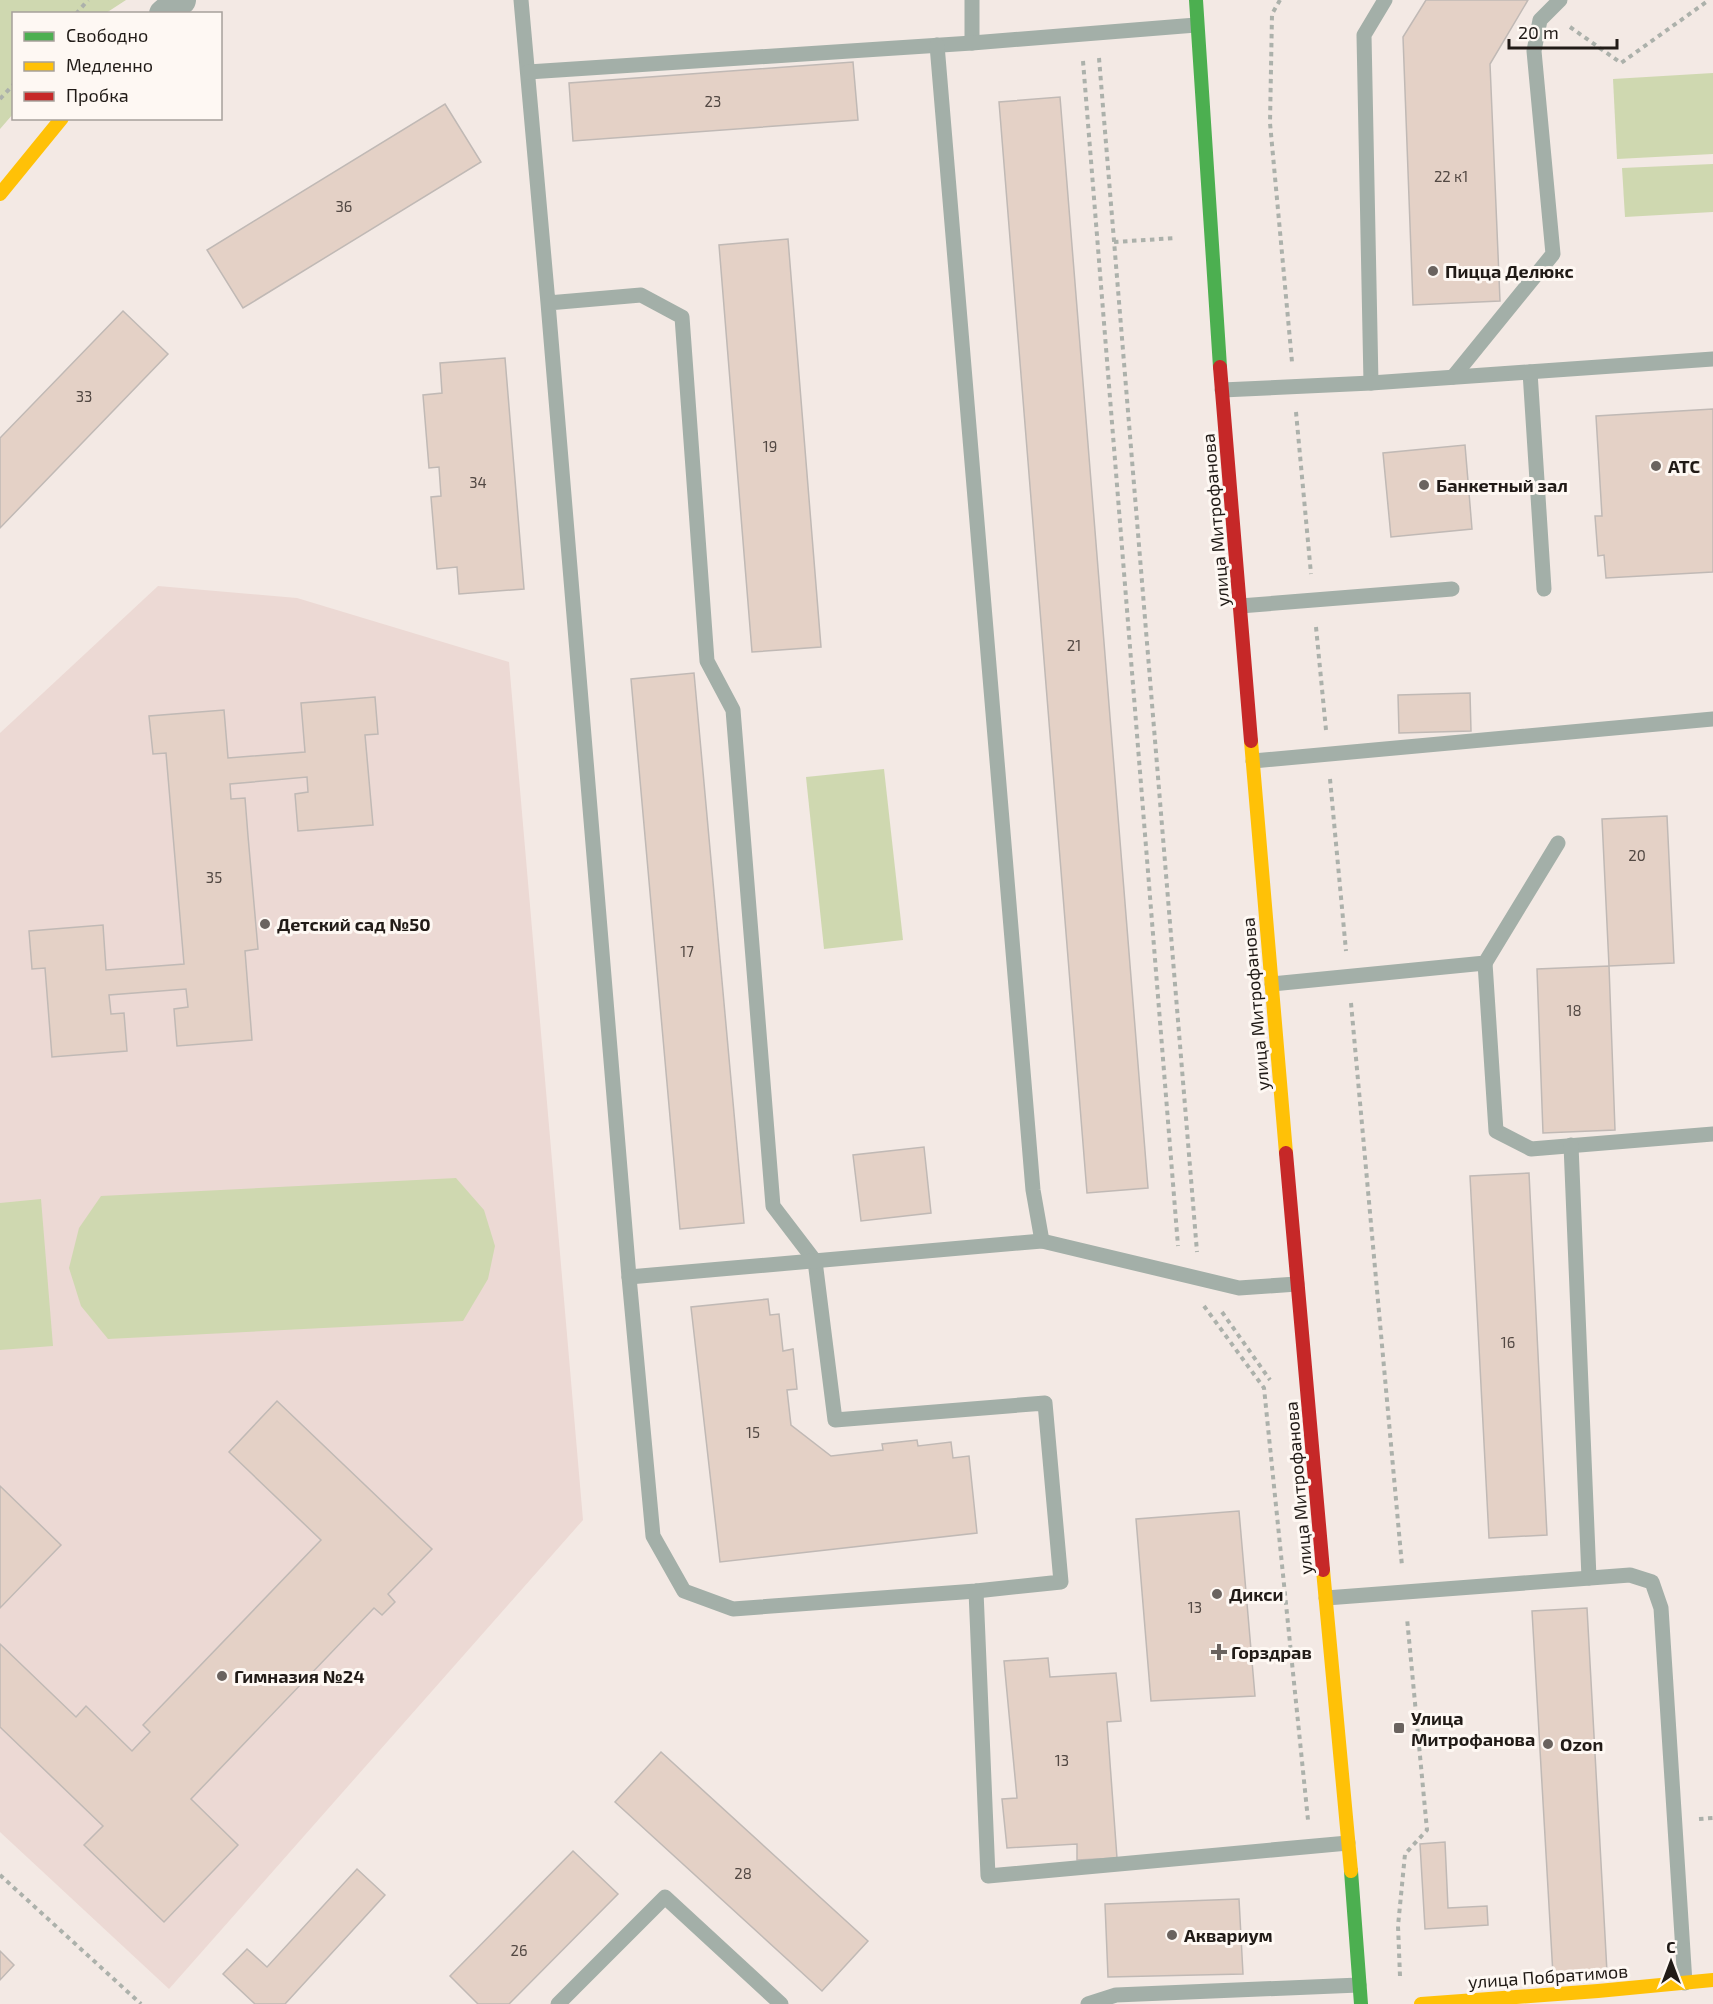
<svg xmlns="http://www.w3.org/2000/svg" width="1713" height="2004" font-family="'Exo 2',sans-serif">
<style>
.education{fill:#ecd9d4}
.green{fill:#cfd8b0}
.building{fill:#e4d1c6;stroke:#c0b9b5;stroke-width:1.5}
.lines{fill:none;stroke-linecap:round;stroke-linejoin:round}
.path{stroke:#acb1ab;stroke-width:4;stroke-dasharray:4.5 4.5;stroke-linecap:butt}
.lane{stroke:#a3afa8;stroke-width:15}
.street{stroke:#a3afa8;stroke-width:30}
.fast{stroke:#4caf50;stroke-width:14}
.slow{stroke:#ffc107;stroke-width:14}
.jam{stroke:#c62828;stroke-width:14}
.poi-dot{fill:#6a635f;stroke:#fef8f3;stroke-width:2}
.labels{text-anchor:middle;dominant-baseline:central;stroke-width:6;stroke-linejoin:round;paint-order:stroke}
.number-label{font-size:15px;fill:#524843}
.poi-label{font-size:18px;font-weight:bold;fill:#211b17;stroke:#fef8f3;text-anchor:start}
.street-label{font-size:18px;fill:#211b17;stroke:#fef8f3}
</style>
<rect width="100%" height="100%" fill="#f3e9e4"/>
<path class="education" d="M158 586 297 598 509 662 583 1520 169 1989 0 1832V733Z"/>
<g class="green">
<path d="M0 0H126L106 13 14 14 13 114 0 129Z"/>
<path d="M1713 73V154L1617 159 1613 79Z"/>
<path d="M1713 164V212L1625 217 1622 168Z"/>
<path d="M884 769 903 940 824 949 806 777Z"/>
<path d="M456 1178 484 1210 495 1246 488 1279 463 1321 108 1339 81 1306 69 1268 79 1228 101 1196Z"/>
<path d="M41 1199 53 1346 0 1350V1203Z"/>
</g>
<g class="building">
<path d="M1426 0H1528L1490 64 1500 301 1413 305 1403 37Z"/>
<path d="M853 62 858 120 573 141 569 83Z"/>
<path d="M1060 97 1148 1188 1087 1193 999 102Z"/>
<path d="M445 104 481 162 243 308 207 250Z"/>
<path d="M788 239 821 647 752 652 719 245Z"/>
<path d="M123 311 168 354 0 528V438Z"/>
<path d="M505 358 524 589 459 594 457 567 437 569 431 497 441 496 439 467 429 468 423 395 442 393 440 363Z"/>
<path d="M1713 409V572L1606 578 1604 555 1598 556 1595 516H1602L1596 416Z"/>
<path d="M1465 445 1472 529 1391 537 1383 453Z"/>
<path d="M694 673 744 1223 680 1229 631 679Z"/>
<path d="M1470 693 1471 731 1399 733 1398 695Z"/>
<path d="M375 697 378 734 365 735 373 825 298 831 295 794 308 792 307 777 230 784 231 799 245 798 248 836 258 949 245 951 252 1040 177 1046 174 1009 188 1007 186 989 109 995 111 1014 124 1013 127 1051 52 1057 45 968 32 969 29 931 103 925 106 970 184 964 166 753 153 754 149 716 224 710 228 758 305 752 301 703Z"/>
<path d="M1667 816 1674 963 1609 966 1602 819Z"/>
<path d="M1609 966 1615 1130 1543 1133 1537 969Z"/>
<path d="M924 1147 931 1213 861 1221 853 1155Z"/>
<path d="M1529 1173 1547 1535 1489 1538 1470 1176Z"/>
<path d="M768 1299 770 1315 779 1314 783 1351 793 1349 797 1389 787 1390 791 1425 831 1456 883 1450 882 1444 917 1440 918 1446 951 1442 953 1458 969 1456 977 1533 720 1562 691 1307Z"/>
<path d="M277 1401 432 1549 388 1594 395 1602 382 1615 374 1608 191 1799 238 1845 164 1922 84 1845 103 1826 0 1727V1644L76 1717 86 1706 132 1751 150 1732 143 1725 321 1540 229 1452Z"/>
<path d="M0 1486 61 1545 0 1608Z"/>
<path d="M1239 1511 1255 1696 1151 1701 1136 1519Z"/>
<path d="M1587 1608 1607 1972 1553 1975 1532 1611Z"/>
<path d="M1048 1658 1050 1677 1116 1673 1121 1721 1107 1722 1117 1858 1077 1860V1844L1007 1848 1002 1799 1017 1798 1004 1661Z"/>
<path d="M661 1752 868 1941 822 1991 615 1802Z"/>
<path d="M1445 1842 1448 1908 1487 1906 1488 1925 1425 1929 1420 1844Z"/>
<path d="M573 1851 618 1894 509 2004H478L450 1976Z"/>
<path d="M357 1869 385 1895 285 2004H255L223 1974 247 1949 267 1967Z"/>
<path d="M1239 1899 1243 1974 1108 1977 1105 1904Z"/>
<path d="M0 1951 14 1965 0 1980Z"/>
</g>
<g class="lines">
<g class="path">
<path d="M1280 0 1272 14 1270 123 1292 362"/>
<path d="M76 14 88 0"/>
<path d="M1570 27 1621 63 1709 0"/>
<path d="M1099 58 1197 1252"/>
<path d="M1083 61 1178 1246"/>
<path d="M0 99 14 84"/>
<path d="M1114 242 1176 238"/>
<path d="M1296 412 1311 574"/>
<path d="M1316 627 1326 730"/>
<path d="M1330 779 1346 951"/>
<path d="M1351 1003 1402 1566"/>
<path d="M1204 1306 1264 1388 1308 1820"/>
<path d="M1222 1312 1270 1380"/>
<path d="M1699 1819 1713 1818"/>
<path d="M0 1875 141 2004"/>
<path d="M1400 1976 1398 1926 1405 1854 1427 1830 1407 1618"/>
</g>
<g class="lane">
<path d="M521 0 548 303 629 1277 653 1536 684 1591 733 1609 976 1591 1061 1582 1045 1403 835 1420 815 1261 773 1206 733 710 707 661 682 317 641 295 548 303"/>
<path d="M972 0V43"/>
<path d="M528 72 972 43 1196 25"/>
<path d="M1530 372 1544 589"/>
<path d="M1453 377 1553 254 1534 51 1540 20 1560 0"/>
<path d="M1371 383 1364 35 1385 0"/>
<path d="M1222 390 1371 383 1713 359"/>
<path d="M1240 606 1452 589"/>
<path d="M1253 761 1713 719"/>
<path d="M1485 963 1496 1131 1531 1149 1713 1134"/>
<path d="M1272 984 1485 963 1558 843"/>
<path d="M1571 1145 1589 1578"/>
<path d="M1042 1241 1239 1288 1297 1284"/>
<path d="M629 1277 1042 1241 1033 1190 937 45"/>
<path d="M976 1591 988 1876 1348 1843"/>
<path d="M1326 1598 1630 1575 1652 1582 1661 1608 1685 1983"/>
<path d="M558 2004 665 1897 781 2004"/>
<path d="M1088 2004 1116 1995 1359 1985"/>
</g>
<path class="street" d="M164 14 181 0"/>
<g class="fast">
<path d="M1196 0 1220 367"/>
<path d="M1351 1871 1361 2004"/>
</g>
<g class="slow">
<path d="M0 194 62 118"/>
<path d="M1251 741 1286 1153"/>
<path d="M1323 1570 1351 1871"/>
<path d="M1421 2004 1598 1991 1713 1980"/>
</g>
<g class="jam">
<path d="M1220 367 1251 741"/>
<path d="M1286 1153 1323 1570"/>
</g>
</g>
<g class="poi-dot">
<circle cx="1433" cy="271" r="6"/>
<circle cx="1656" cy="466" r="6"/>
<circle cx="1424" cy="485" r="6"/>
<circle cx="265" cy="924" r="6"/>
<circle cx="1217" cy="1594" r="6"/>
<path d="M1216 1643h6v6h6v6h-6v6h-6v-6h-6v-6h6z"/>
<circle cx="222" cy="1676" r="6"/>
<rect x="1393" y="1722" width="12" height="12" rx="3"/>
<circle cx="1548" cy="1744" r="6"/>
<circle cx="1172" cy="1935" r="6"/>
</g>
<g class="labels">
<g class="number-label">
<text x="713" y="101">23</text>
<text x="1451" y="176">22 к1</text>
<text x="344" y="206">36</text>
<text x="84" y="396">33</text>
<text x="770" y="446">19</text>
<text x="478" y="482">34</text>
<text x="1074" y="645">21</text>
<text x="1637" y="855">20</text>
<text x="214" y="877">35</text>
<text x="687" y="951">17</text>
<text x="1574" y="1010">18</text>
<text x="1508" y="1342">16</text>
<text x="753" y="1432">15</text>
<text x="1195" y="1607">13</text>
<text x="1062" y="1760">13</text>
<text x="743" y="1873">28</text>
<text x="519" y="1950">26</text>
</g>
<g class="poi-label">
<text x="1445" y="271">Пицца Делюкс</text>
<text x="1668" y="466">АТС</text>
<text x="1436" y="485">Банкетный зал</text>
<text x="277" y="924">Детский сад №50</text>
<text x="1229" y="1594">Дикси</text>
<text x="1231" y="1652">Горздрав</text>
<text x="234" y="1676">Гимназия №24</text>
<text x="1411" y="1718">Улица<tspan x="1411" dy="21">Митрофанова</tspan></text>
<text x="1560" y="1744">Ozon</text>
<text x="1184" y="1935">Аквариум</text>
</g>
<g class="street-label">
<text transform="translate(1215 520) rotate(-95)">улица Митрофанова</text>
<text transform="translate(1255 1004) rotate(-95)">улица Митрофанова</text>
<text transform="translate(1298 1488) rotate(-95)">улица Митрофанова</text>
<text transform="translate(1548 1976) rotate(-4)">улица Побратимов</text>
</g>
</g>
<rect x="12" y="12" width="210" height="108" fill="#fef8f3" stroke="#a6a09b" stroke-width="1.5"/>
<rect x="24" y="32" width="30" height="9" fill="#4caf50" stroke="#a6a09b" stroke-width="1.5"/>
<text x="66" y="42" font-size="18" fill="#211b17">Свободно</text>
<rect x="24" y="62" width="30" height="9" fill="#ffc107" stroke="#a6a09b" stroke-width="1.5"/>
<text x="66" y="72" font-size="18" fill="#211b17">Медленно</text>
<rect x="24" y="92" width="30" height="9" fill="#c62828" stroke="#a6a09b" stroke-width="1.5"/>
<text x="66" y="102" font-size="18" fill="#211b17">Пробка</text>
<g transform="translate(1671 1962)" stroke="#fef8f3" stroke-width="4.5" paint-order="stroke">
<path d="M0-4.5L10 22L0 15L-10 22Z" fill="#211b17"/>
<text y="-9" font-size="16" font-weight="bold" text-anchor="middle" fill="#211b17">С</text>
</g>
<path d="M1509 39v9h108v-9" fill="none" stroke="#211b17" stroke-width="3"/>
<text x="1518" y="39" font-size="18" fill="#211b17" stroke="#fef8f3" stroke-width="4.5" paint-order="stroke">20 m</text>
</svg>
